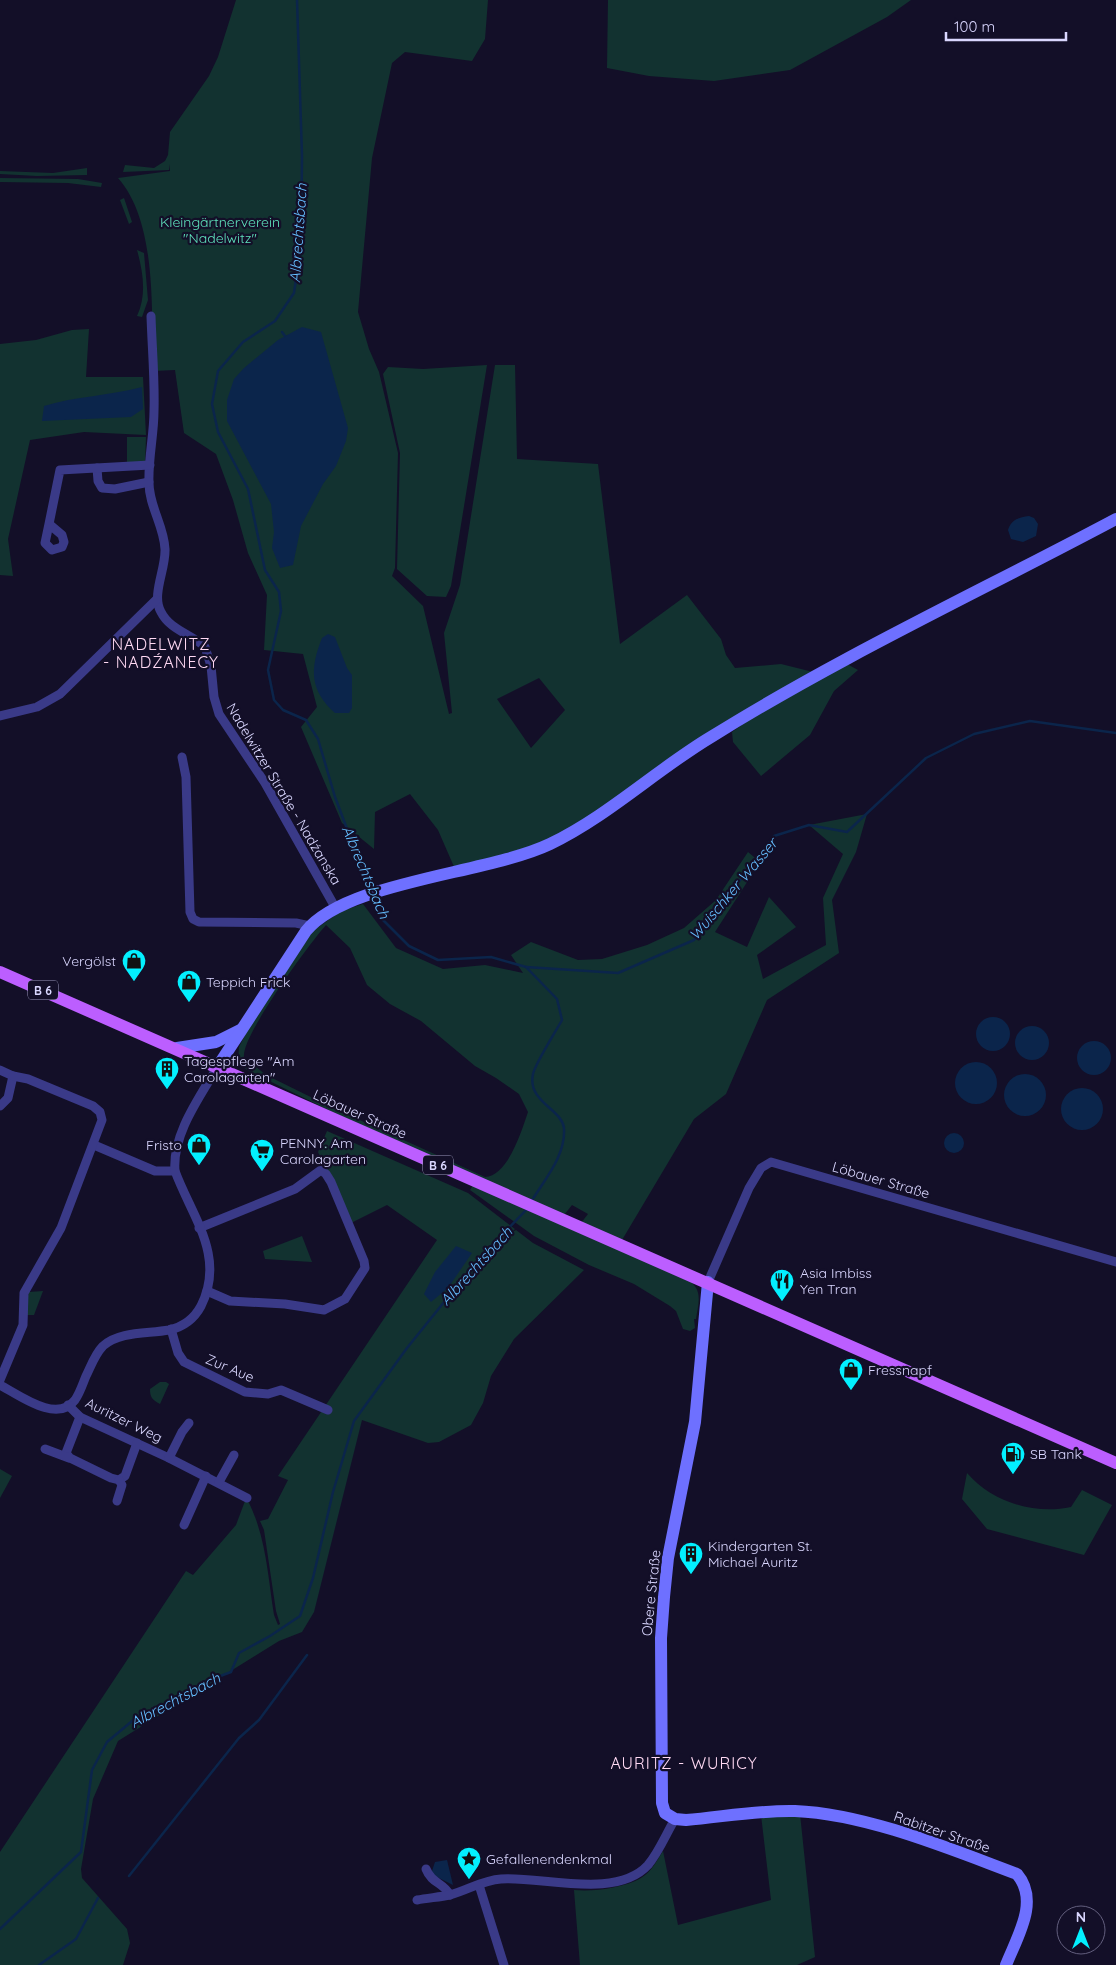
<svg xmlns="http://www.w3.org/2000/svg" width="1116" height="1965" font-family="Quicksand,sans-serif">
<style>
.green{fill:#123230;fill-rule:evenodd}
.water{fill:#0b254b}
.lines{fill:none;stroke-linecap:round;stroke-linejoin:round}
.stream{stroke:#0b254b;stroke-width:2.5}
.street{stroke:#3a3a88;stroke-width:9}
.secondary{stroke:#6e70ff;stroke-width:12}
.primary{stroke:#bc5eff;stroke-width:12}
.labels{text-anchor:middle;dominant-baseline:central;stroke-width:4.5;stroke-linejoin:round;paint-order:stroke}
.shield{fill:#130f28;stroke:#9e9bbe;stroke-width:1}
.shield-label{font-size:12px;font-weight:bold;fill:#dad7ff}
.park-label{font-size:14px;fill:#5fe2bc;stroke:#130f28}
.street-label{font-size:14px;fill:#dad7ff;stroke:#130f28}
.poi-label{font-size:14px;fill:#dad7ff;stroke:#130f28;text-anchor:start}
.water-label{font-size:15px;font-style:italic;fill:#65beff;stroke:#130f28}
.quarter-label{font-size:16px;letter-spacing:1px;fill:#ffd9f3;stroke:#130f28}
</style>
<rect width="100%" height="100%" fill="#130f28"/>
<g class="green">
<path d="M236 0H488L485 39 472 61 405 52 392 63 372 158 358 312 369 349 379 372 398 453 395 568 392 576 423 606 449 714 452 713 444 633 460 585 495 365H515L517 459 598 464 620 644 687 595 721 639 726 655 735 668 781 664 813 672 560 836 524 851 455 869 438 830 410 794 375 812 374 849 342 823 301 727 317 707 303 654 264 650 267 595 248 553 233 500 216 454 184 433 175 370 153 371C151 314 158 223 118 178L170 171 169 164V170L123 172 125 165 154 168 165 161 168 155 170 132 209 76 218 57ZM539 678 565 710 531 748 497 699Z"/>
<path d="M608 0H911L887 17 790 70 714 81 649 76 607 68Z"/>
<path d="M87 168V175L37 176 0 174V171L53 173Z"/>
<path d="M0 178 78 179 102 183 101 187 68 183 0 182Z"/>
<path d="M124 198 132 222 129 224 120 200Z"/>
<path d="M137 250 144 253 148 300 142 317 137 316C147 295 143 272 137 250Z"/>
<path d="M89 329 86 377H143L146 435 84 432 30 440 8 539 13 576 0 575V344L36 340 72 330Z"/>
<path d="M487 365 451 586 446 597 427 596 397 569 400 453 383 374 388 367 423 369Z"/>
<path d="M127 437H146L145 464 127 465Z"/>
<path d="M847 664 858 670 834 691 810 735 761 776 733 742 732 732 762 711Z"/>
<path d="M867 814 856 852 832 900 839 953 767 1000 726 1094 694 1119 622 1240 581 1223 588 1214 572 1205 564 1215 345 1118 247 1070 238 1062 239 1047 252 1021 313 931 341 911 363 904 396 948 443 969 485 965 523 973 511 955 531 942 578 960 602 959 647 945 684 928 716 900 748 852 760 862 715 932 747 947 769 897 796 927 757 955 763 979 826 945 823 898 843 854 809 825ZM326 925 350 948 367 985 390 1004 421 1021 475 1066 496 1078 519 1094 528 1112C522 1130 508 1176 485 1177L331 1107 266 1075 244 1057C241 1036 310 943 326 925Z"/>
<path d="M327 1131 468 1193 515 1229 511 1233 516 1230 533 1243 584 1270 514 1339 491 1376 483 1403 471 1425 439 1442 428 1443 362 1420 314 1612 302 1632 279 1641 118 1741 93 1799 81 1869 82 1878 127 1929 130 1943 123 1965H0V1852L186 1571 193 1575 236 1525 245 1501H248C266 1536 268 1577 274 1615L278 1625 280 1624 276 1611 264 1530 260 1521 268 1519 288 1480 278 1476 437 1240 387 1205 349 1224 318 1152Z"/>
<path d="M473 1185 691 1282C703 1292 698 1305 696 1319H694L695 1328 690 1331 683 1329 676 1311 670 1306 634 1284 589 1265 534 1236 470 1190Z"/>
<path d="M302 1236 312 1262 265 1259 263 1251Z"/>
<path d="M43 1291 34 1315H26L25 1305 29 1292Z"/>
<path d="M160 1382H166L169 1384 160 1404C152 1400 150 1397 150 1389Z"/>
<path d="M0 1469 12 1476 0 1498Z"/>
<path d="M967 1473C992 1502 1034 1515 1071 1507L1082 1490 1112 1505 1084 1555 987 1529 962 1499Z"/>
<path d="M800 1814 815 1957 797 1965H580L574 1890C593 1892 624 1888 641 1878 651 1872 657 1861 663 1851L678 1925 771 1900 761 1815Z"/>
</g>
<g class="water">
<path d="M302 327 321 332 348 428 346 441 336 466 323 484 301 526 293 565 280 568 272 548 274 532 271 504 227 421V400L234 379 244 368 278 340Z"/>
<path d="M142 387 143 409 131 417 42 421 44 406C76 396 109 396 142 387Z"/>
<path d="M1029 516 1034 518 1038 524 1036 536 1023 542 1011 539 1008 530C1011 520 1019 517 1029 516Z"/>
<path d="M328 634 335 637 347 668 352 675V708L349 713H335C309 690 310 668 322 638Z"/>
<circle cx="993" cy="1034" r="17"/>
<circle cx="1032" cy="1043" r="17"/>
<circle cx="1094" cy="1058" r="17"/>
<circle cx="976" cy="1083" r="21"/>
<circle cx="1025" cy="1095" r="21"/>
<circle cx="1082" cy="1109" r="21"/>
<circle cx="954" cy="1143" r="10"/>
<path d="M456 1246 472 1253 448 1288 431 1302 424 1294 435 1272Z"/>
<path d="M447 1860 453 1885 431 1874 435 1862Z"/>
</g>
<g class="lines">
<g class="stream">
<path d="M297 0 302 156 301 245 294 293 275 321 243 342 218 371 212 404 218 432 248 489 265 570 279 592 281 611 268 670 274 700 283 710 306 720 318 739 335 797 370 890"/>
<path d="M282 332 285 336"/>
<path d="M372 897 382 919 409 946 438 960 491 957 526 967 557 999 562 1020C556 1031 535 1064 533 1074 527 1102 562 1109 564 1128 566 1156 544 1180 531 1202"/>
<path d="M526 967 618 973 694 940 774 836 809 825 847 832 926 758 974 734 1030 721 1116 733"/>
<path d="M129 1876 239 1738 259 1720 307 1655"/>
<path d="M0 1929 81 1852 92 1770 107 1742 137 1717 184 1699 215 1678 231 1672 239 1653 270 1636 300 1616 313 1578 333 1492 354 1421 407 1348 478 1260 527 1209"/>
<path d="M39 1965 76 1939 98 1898"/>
</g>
<g class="street">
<path d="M151 316C152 348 155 380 154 411 154 435 148 459 149 483 149 506 164 526 165 549 166 569 151 595 161 612 170 630 191 634 205 647L211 666 214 697 219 714 265 783 335 907"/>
<path d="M97 468 98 481 102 488 115 489 149 482"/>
<path d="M49 524 45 543 52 550 62 547 64 542 62 535 49 524 60 470 150 465"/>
<path d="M0 716 37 707 60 694 156 600"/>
<path d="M182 757 186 777 190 912 193 919 199 922 296 923 310 926"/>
<path d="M0 1070 13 1076 8 1098 0 1106"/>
<path d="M94 1145 155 1171H175"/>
<path d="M199 1228 295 1189 321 1170 326 1174 331 1182 364 1261 365 1268 345 1299 324 1310 285 1304 230 1301 207 1291"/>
<path d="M708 1282 749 1188 761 1168 771 1162 1116 1262"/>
<path d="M171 1329 178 1353 184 1362 245 1392 268 1394 281 1390 328 1410"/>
<path d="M0 1380 23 1325 24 1293 61 1228 102 1120 100 1112 93 1106 28 1079 13 1076"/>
<path d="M0 1385C19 1395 57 1424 75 1400 80 1393 83 1383 86 1376 91 1366 95 1354 103 1346 120 1331 148 1334 169 1330 183 1327 194 1319 201 1306 226 1256 192 1217 175 1171 172 1134 200 1097 218 1066"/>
<path d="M68 1405 80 1417 169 1458 247 1498"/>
<path d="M80 1417 66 1453 70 1458 111 1478 119 1480 125 1476 137 1443"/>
<path d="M45 1449 69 1458"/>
<path d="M169 1458 182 1432 189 1423"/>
<path d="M219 1482 234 1455"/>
<path d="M117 1501 122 1485 119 1480"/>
<path d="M184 1525 206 1476"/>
<path d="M426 1869C432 1884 443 1882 450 1895"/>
<path d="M479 1885 504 1965"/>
<path d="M417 1900C428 1898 440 1897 450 1895 468 1890 483 1880 501 1879 542 1876 616 1900 648 1865 659 1852 666 1834 675 1819"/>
</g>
<g class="secondary">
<path d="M177 1048 216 1042 240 1030"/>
<path d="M218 1066 306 931C347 881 487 874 550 844 608 816 656 770 711 737 841 656 981 591 1116 519"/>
<path d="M708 1282 695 1422 668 1558 664 1597 661 1638 662 1803 665 1813 675 1819 686 1820C722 1817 759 1810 795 1811 867 1814 950 1849 1017 1874 1040 1901 1017 1937 1006 1965"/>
</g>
<path class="primary" d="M0 972 1116 1463"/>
</g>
<defs>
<symbol id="shop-pin" viewBox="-11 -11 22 30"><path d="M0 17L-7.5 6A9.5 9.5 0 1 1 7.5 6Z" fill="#03f0ff" stroke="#130f28"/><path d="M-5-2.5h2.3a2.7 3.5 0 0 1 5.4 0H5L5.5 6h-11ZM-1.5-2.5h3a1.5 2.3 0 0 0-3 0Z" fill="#111"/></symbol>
<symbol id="building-pin" viewBox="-11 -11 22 30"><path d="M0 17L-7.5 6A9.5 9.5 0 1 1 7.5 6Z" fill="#03f0ff" stroke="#130f28"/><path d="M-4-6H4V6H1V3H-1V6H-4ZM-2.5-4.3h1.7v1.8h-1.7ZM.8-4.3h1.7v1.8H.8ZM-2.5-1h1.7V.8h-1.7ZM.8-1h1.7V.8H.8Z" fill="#111"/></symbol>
<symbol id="supermarket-pin" viewBox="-11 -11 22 30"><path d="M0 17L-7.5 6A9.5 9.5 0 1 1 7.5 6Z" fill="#03f0ff" stroke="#130f28"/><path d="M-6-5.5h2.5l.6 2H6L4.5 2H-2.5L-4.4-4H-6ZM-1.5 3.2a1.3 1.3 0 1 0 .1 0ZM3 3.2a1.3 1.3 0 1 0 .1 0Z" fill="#111"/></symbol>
<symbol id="restaurant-pin" viewBox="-11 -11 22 30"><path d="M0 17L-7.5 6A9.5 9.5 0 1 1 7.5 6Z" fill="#03f0ff" stroke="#130f28"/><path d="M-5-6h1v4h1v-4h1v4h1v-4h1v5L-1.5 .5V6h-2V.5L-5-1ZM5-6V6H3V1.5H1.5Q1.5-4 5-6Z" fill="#111"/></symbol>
<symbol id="fuel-pin" viewBox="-11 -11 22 30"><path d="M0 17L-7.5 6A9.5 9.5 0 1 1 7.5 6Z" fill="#03f0ff" stroke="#130f28"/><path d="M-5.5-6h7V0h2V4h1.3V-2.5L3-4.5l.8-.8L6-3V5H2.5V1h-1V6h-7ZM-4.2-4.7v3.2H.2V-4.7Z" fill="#111"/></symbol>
<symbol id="sight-pin" viewBox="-11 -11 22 30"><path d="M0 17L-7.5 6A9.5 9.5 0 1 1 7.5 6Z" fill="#03f0ff" stroke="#130f28"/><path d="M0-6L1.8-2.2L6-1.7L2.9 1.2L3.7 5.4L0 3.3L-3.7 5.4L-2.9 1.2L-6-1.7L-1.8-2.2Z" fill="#111"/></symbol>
</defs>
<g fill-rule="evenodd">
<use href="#shop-pin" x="120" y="947" width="28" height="38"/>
<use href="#shop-pin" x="175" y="968" width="28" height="38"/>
<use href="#building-pin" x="153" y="1055" width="28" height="38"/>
<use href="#shop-pin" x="185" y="1131" width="28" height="38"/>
<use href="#supermarket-pin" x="248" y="1137" width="28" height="38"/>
<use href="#restaurant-pin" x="768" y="1267" width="28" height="38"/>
<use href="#shop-pin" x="837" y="1356" width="28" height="38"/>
<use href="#fuel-pin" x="999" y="1440" width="28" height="38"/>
<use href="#building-pin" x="677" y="1540" width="28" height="38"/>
<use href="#sight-pin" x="455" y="1845" width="28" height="38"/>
</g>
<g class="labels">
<g class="shield">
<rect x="28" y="980.5" width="30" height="19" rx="4"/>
<rect x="423" y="1155.5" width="30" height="19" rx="4"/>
</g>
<g class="shield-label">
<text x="43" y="990">B 6</text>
<text x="438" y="1165">B 6</text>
</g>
<g class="park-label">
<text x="220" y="222">Kleingärtnerverein<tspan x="220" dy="16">"Nadelwitz"</tspan></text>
</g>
<g class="street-label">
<text transform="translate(284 794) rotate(59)">Nadelwitzer Straße - Nadźanska</text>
<text transform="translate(360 1114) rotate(24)">Löbauer Straße</text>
<text transform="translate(881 1180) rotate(16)">Löbauer Straße</text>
<text transform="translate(230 1368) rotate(23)">Zur Aue</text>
<text transform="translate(124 1420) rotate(26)">Auritzer Weg</text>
<text transform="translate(651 1593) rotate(-84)">Obere Straße</text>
<text transform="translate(942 1832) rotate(19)">Rabitzer Straße</text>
</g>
<g class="poi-label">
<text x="116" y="961" text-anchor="end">Vergölst</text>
<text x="206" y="982">Teppich Frick</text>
<text x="184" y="1061">Tagespflege "Am<tspan x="184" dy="16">Carolagarten"</tspan></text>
<text x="280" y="1143">PENNY. Am<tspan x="280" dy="16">Carolagarten</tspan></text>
<text x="182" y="1145" text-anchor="end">Fristo</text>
<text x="800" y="1273">Asia Imbiss<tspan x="800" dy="16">Yen Tran</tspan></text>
<text x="868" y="1370">Fressnapf</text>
<text x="1030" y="1454">SB Tank</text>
<text x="708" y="1546">Kindergarten St.<tspan x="708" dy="16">Michael Auritz</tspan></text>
<text x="486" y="1859">Gefallenendenkmal</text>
</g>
<g class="water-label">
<text transform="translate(298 233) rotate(-86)">Albrechtsbach</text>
<text transform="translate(366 872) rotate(67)">Albrechtsbach</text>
<text transform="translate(733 889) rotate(-50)">Wuischker Wasser</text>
<text transform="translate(476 1266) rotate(-48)">Albrechtsbach</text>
<text transform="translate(175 1700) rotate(-28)">Albrechtsbach</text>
</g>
<g class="quarter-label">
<text x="161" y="644">NADELWITZ<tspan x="161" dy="18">- NADŹANECY</tspan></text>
<text x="684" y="1763">AURITZ - WURICY</text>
</g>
</g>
<g transform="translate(1081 1930)"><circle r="24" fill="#130f28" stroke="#635f7e"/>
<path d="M0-4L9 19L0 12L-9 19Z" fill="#03f0ff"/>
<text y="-8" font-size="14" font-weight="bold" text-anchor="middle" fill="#dad7ff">N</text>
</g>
<path d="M946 32v8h120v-8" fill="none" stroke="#dad7ff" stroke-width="2.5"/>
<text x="954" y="32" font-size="15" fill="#dad7ff" stroke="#130f28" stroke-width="4" paint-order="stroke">100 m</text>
</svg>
